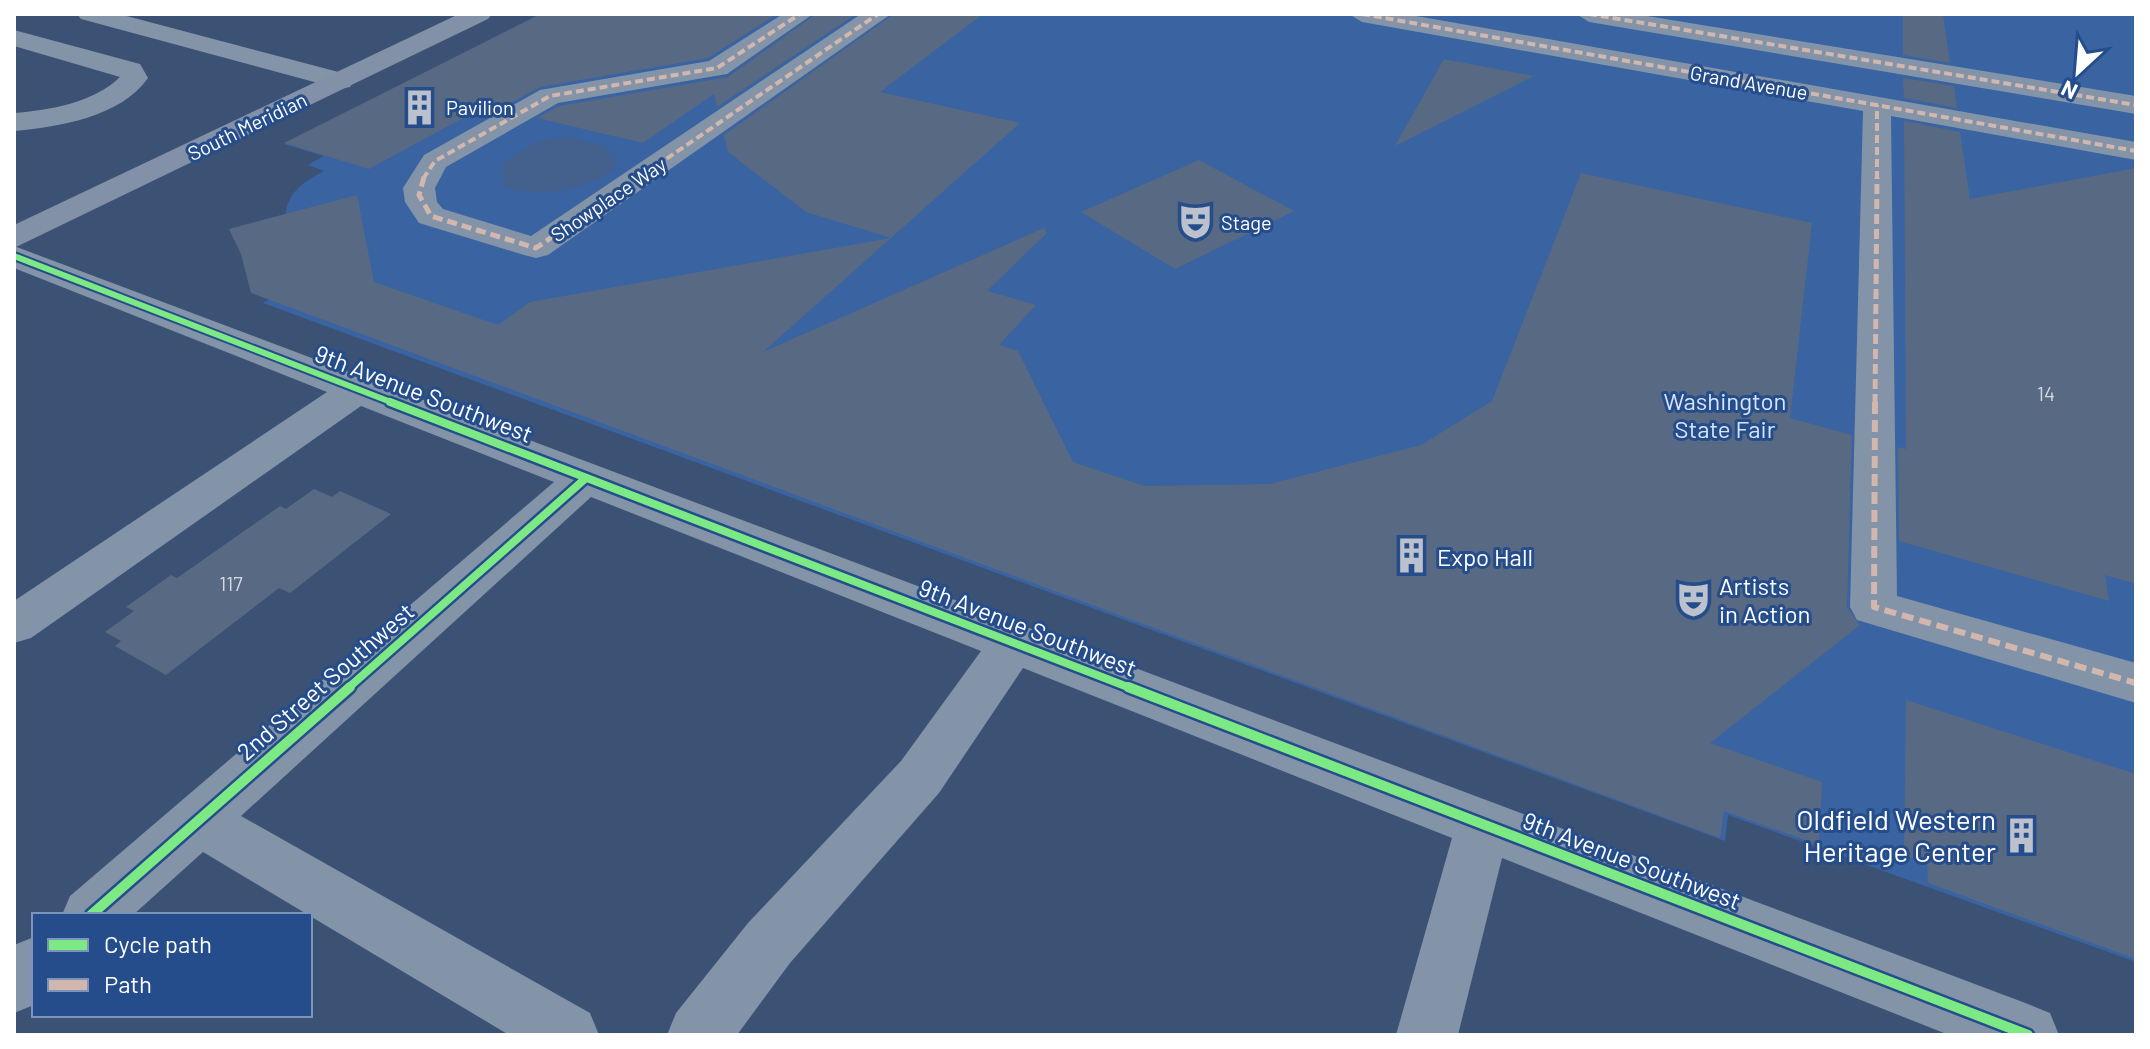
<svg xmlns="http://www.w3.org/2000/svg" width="2150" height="1049" font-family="Barlow,sans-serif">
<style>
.green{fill:#3963a1}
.water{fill:#44608c}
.building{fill:#586984}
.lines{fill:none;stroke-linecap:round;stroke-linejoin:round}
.minor{fill:#8393a8;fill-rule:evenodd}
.major{fill:#8291a7;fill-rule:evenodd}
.quiet-far2{stroke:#d1b7ad;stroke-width:4;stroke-dasharray:8 4;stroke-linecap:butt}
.quiet-far1{stroke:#d1b7ad;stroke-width:5;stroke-dasharray:10 5;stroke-linecap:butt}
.quiet{stroke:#d1b7ad;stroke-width:6;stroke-dasharray:12 6;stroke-linecap:butt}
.cycleway-far2-casing{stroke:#254d8b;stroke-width:10}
.cycleway-far1-casing{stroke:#254d8b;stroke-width:13}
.cycleway-casing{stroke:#254d8b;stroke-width:15}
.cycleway-far2{stroke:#7ce984;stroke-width:6}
.cycleway-far1{stroke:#7ce984;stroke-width:8}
.cycleway{stroke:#7ce984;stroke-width:10}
.labels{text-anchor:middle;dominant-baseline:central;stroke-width:6;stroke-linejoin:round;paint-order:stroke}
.far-street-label{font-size:20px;fill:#fff;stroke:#254d8b}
.far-poi-label{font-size:20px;fill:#fff;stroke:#254d8b;text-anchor:start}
.number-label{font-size:20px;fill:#d5dae0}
.street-label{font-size:24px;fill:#fff;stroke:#254d8b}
.park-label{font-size:24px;fill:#d8e5f8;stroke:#254d8b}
.poi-label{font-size:24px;fill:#fff;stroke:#254d8b;text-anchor:start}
.near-poi-label{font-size:28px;fill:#fff;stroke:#254d8b;text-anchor:end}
</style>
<rect width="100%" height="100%" fill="#3c5274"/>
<path class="green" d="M540 14H2136V962L1728 815 1725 841 263 303 345 254 286 221C284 194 303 182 324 171L308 165 323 156 284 144Z"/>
<path class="water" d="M568 137 609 148 603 152 613 155 616 169C583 190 541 199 503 187V163L539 141Z"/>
<g class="building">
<path d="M541 14H777L708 58 540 87 499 109 485 106 369 169 284 143Z"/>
<path d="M816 14H856L717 107 714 94 643 143 537 118 559 106 728 77Z"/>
<path d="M894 14H983L880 92 1020 123 891 238 806 212 728 152 724 135Z"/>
<path d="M1903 14H1943L1950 63 1903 55Z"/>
<path d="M1444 59 1534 76 1395 146Z"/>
<path d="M1903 78 1954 86 1957 108 1904 98Z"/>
<path d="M1904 121 1960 132 1970 199 2136 168V584L2105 575 2109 601 1899 541 1898 447 1906 449Z"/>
<path d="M1199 160 1294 211 1175 269 1081 212Z"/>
<path d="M1581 173 1812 223 1790 418 1852 435 1847 607 1860 625 1710 743 1822 782 1819 845 1724 811 1720 838 251 293 241 254 229 229 357 195 374 282 498 325 530 302 891 238 763 352 1044 228 1047 233 987 291 1036 305 999 345 1018 351 1073 462 1145 486 1270 484 1421 445 1492 401Z"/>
<path d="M314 489 332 497 340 491 391 514 290 593 279 588 166 675 115 646 121 641 105 632 134 611 126 607 171 575 177 578 280 506 286 509Z"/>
<path d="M1906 700 2136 774V959L1928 883 1927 863 1904 855Z"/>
</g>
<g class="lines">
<g class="minor">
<path d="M77 14H119L350 75 354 81 350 87 340 89 81 19Z"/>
<path d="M783 14H813L727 74 558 103 446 167 435 188 437 202 443 209 531 236 861 14H891L548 255 536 258 524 255 419 223 405 202 403 188 424 155 540 90 709 61Z"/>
<path d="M1349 14H1405L2136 142V160L1891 116 1897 596 2136 663V703L1857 620 1850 607 1863 111 1362 22Z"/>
<path d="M1576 14H1635L2136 96V114L1589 22Z"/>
<path d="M14 30 140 64 148 78C121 117 58 127 14 131V113C50 110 93 103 120 77L14 46Z"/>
<path d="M14 246 2028 1004 2050 1013 2059 1035H1949L1502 858 1458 1035H1396L1452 838 1023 668 939 793 790 963 737 1035H667L676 1013 748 923 901 761 981 651 591 497 241 816 590 1013 599 1035H509L203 852 133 915H62L70 896 554 482 361 406 31 638 14 643V601L327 392 14 268Z"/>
<path d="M34 937V1005L14 1013V945Z"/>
</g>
<path class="major" d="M459 14H492L488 19 14 248V225Z"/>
<g class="quiet-far2">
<path d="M1362 14 2136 151"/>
<path d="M1589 14 2136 105"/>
<path d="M423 179 435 161 550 96 717 68 800 14"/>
<path d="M637 179 878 14"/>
<path d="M1877 179V105"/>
</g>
<g class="quiet-far1">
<path d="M424 177 419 195 431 216 536 248 640 177"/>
<path d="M1875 404 1877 177"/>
</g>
<path class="quiet" d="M1875 402 1874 607 2136 683"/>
<defs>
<path id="cycleway-far2" d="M14 256 396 404"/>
<g id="cycleway-far1">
<path d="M390 402 1133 689"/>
<path d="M347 689 586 478"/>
</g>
<g id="cycleway">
<path d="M1128 687 2028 1035"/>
<path d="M91 915 350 687"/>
</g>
</defs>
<use href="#cycleway-far2" class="cycleway-far2-casing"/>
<use href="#cycleway-far1" class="cycleway-far1-casing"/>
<use href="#cycleway" class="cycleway-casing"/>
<use href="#cycleway-far2" class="cycleway-far2"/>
<use href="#cycleway-far1" class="cycleway-far1"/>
<use href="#cycleway" class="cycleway"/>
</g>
<defs>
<symbol id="building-bare" viewBox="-9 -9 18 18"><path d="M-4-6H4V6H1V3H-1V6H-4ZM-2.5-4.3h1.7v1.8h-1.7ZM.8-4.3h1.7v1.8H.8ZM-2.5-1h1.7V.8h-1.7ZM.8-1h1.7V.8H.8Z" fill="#bbc2ce" stroke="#254d8b" stroke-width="2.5" paint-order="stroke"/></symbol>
<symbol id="theatre-bare" viewBox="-9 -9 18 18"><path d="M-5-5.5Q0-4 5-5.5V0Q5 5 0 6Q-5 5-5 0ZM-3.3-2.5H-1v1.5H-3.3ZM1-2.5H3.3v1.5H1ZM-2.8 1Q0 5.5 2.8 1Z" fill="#bbc2ce" stroke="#254d8b" stroke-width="2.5" paint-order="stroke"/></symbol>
</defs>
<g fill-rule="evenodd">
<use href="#building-bare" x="394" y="82" width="51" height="51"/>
<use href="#theatre-bare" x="1170" y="196" width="51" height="51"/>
<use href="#building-bare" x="1386" y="530" width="51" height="51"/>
<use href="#theatre-bare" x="1668" y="574" width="51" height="51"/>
<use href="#building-bare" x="1996" y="810" width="51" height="51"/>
</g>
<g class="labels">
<g class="far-street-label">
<text transform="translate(1749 82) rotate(10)">Grand Avenue</text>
<text transform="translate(247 126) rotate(-26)">South Meridian</text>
<text transform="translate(608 199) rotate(-34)">Showplace Way</text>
</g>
<g class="far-poi-label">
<text x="446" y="107">Pavilion</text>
<text x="1221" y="222">Stage</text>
</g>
<g class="number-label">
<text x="2046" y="393">14</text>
<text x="231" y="583">117</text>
</g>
<g class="street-label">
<text transform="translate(424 393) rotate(21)">9th Avenue Southwest</text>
<text transform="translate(1028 627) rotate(21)">9th Avenue Southwest</text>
<text transform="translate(325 681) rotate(-41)">2nd Street Southwest</text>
<text transform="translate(1632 860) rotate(21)">9th Avenue Southwest</text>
</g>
<g class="park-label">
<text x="1725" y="400">Washington<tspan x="1725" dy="28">State Fair</tspan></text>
</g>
<g class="poi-label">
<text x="1437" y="556">Expo Hall</text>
<text x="1719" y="585">Artists<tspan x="1719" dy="28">in Action</tspan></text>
</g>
<g class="near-poi-label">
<text x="1996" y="819">Oldfield Western<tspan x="1996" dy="32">Heritage Center</tspan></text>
</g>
</g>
<rect width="2150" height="1049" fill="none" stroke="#ffffff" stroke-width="32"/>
<rect x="32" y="913" width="280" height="104" fill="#254d8b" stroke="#7c94b9" stroke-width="2"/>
<rect x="48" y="939" width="40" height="12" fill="#7ce984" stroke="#7c94b9" stroke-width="2"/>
<text x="104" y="953" font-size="24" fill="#ffffff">Cycle path</text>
<rect x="48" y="979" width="40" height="12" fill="#d1b7ad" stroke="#7c94b9" stroke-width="2"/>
<text x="104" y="993" font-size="24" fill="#ffffff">Path</text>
<g transform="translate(2078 72) rotate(206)" stroke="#254d8b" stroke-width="6" paint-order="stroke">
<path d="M0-6L14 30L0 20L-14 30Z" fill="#ffffff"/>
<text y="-12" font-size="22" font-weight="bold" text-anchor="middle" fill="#ffffff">N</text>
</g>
</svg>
